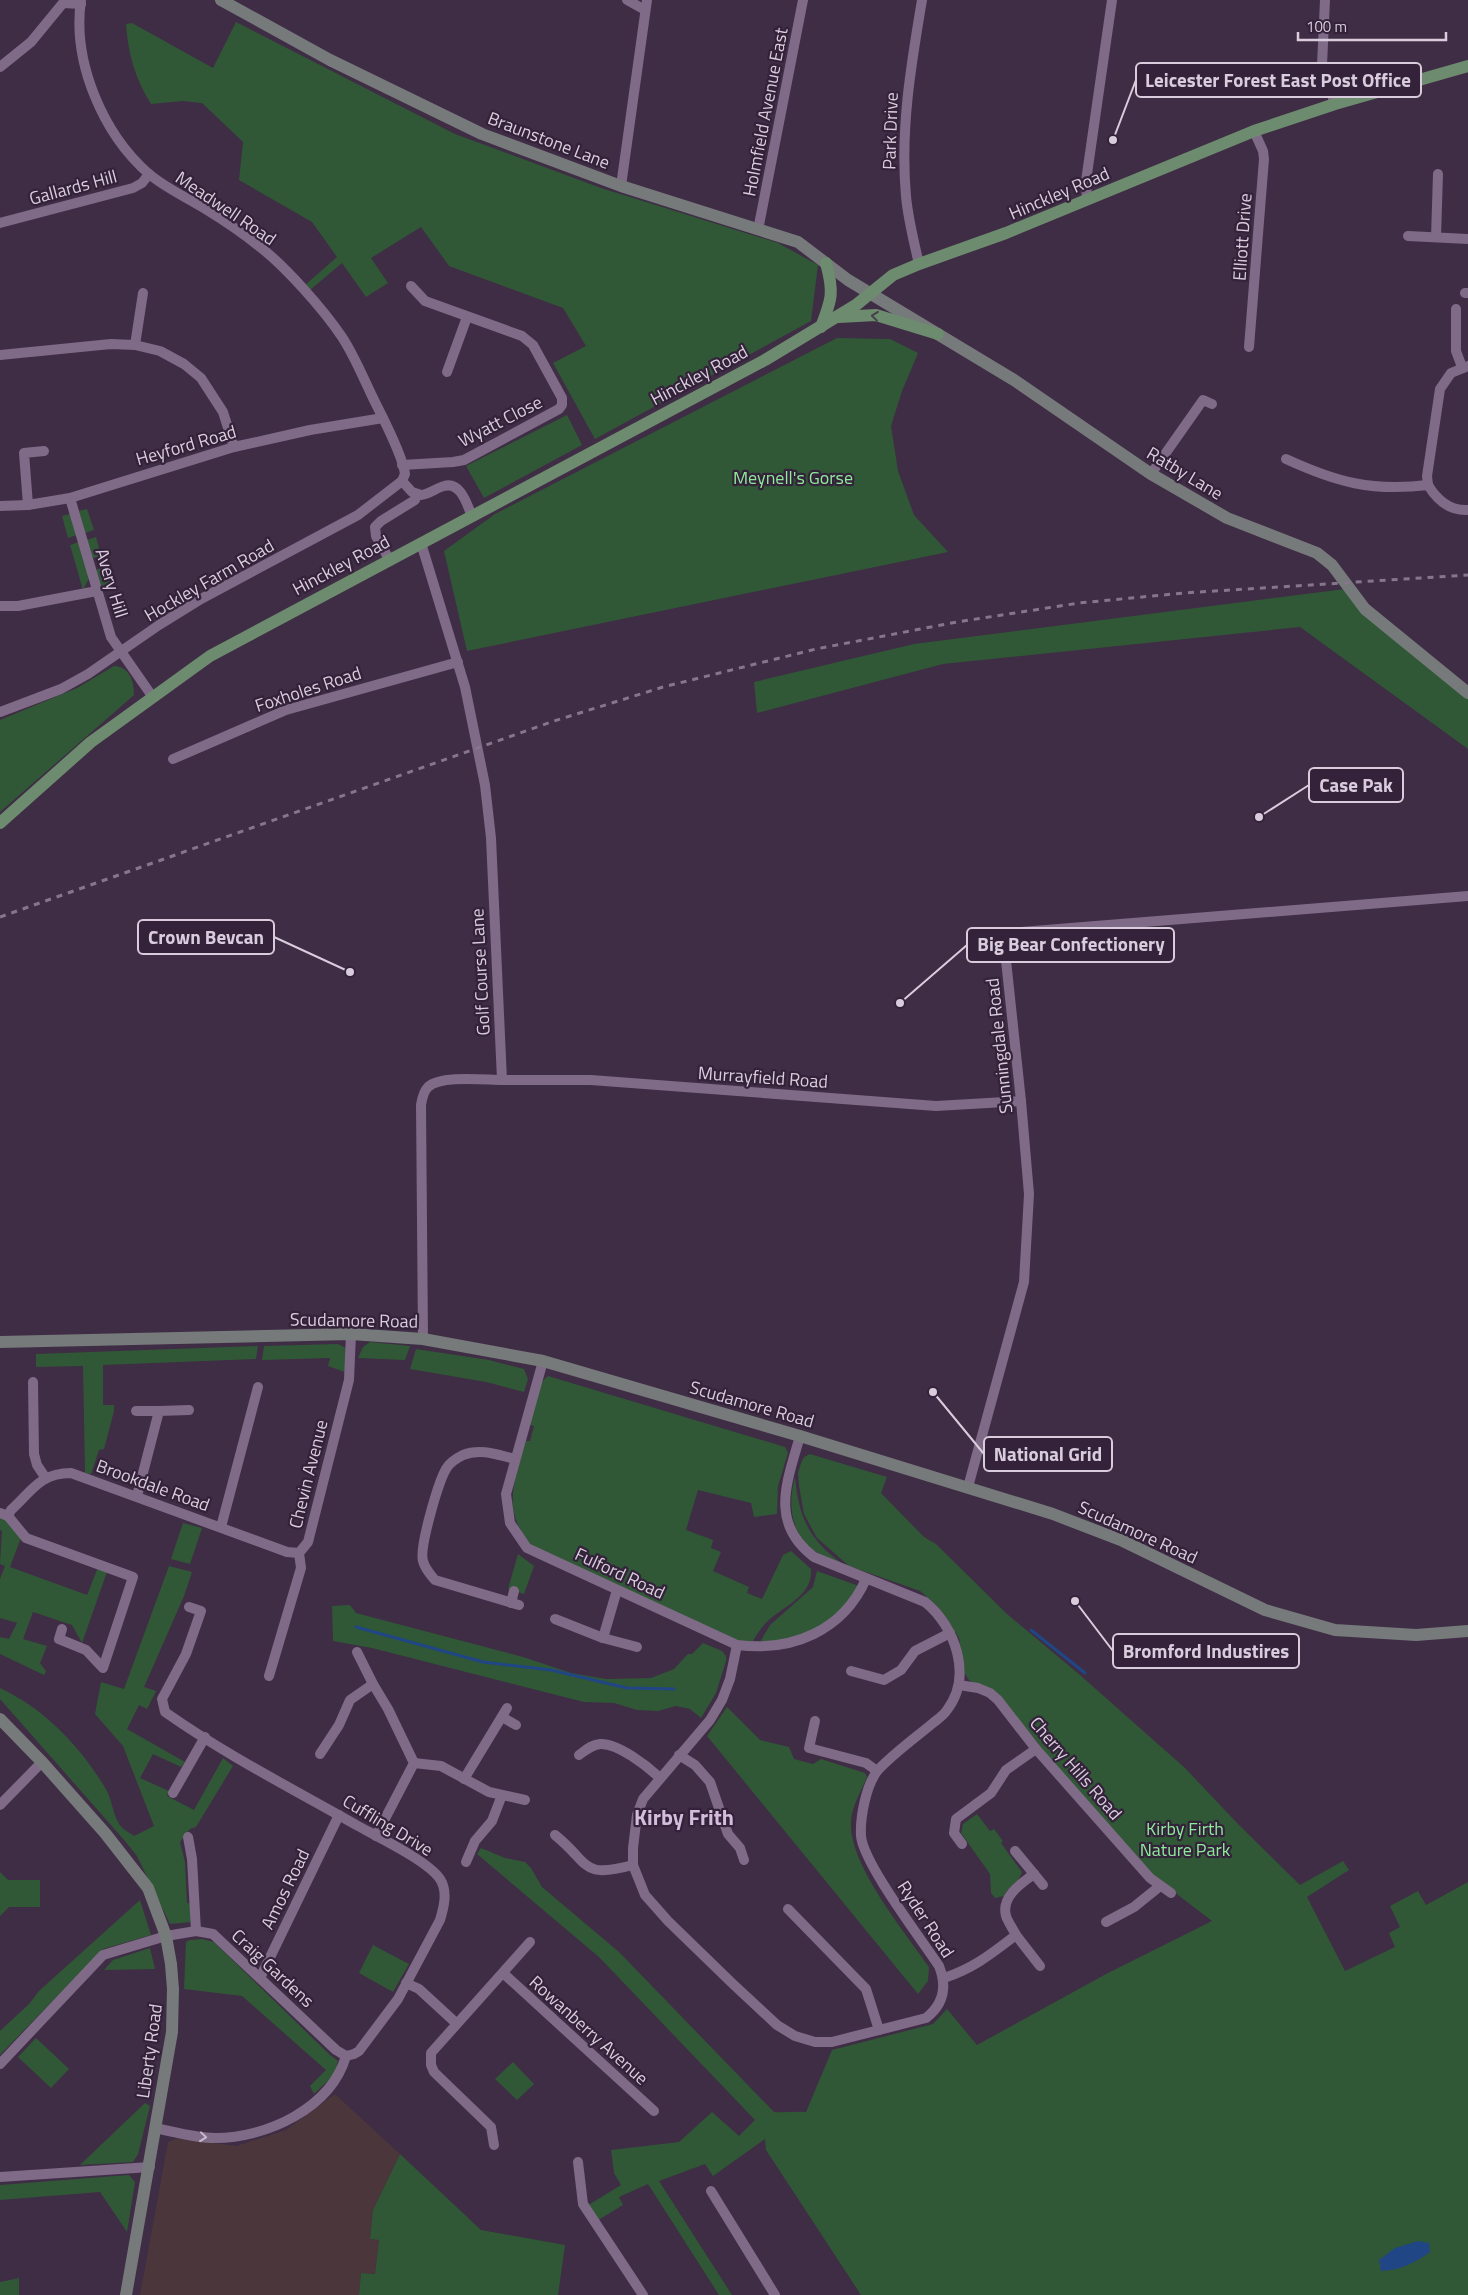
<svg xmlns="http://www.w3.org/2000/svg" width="1468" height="2295" font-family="'Titillium Web',sans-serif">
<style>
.education{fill:#4a363b}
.green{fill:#305836}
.water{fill:#204685}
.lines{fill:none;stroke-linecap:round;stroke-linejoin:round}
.stream{stroke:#204685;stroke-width:3}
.street{stroke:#7f6a87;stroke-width:10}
.secondary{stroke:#767a7a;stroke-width:12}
.primary{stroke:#6d8b6e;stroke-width:12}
.rail{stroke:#86768b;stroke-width:3;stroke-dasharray:6 6;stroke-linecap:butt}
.oneway{stroke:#45424a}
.oneway2{stroke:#c7b9cc}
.labels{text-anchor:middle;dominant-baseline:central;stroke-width:4.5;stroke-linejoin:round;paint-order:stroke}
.street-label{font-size:18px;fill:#d9cddd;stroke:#34223b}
.park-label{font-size:18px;fill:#8deb99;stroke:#34223b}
.district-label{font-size:22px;font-weight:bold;fill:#d4bddc;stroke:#34223b}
.leader{fill:none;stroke:#d9cddd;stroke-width:2}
.callout-dot{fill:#d9cddd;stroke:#34223b;stroke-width:2}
.callout{fill:#34223b;stroke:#d9cddd;stroke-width:2}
.callout-label{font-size:19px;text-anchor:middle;font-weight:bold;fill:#d9cddd}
</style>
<rect width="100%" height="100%" fill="#3f2c45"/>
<path class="education" d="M335 2094 400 2154 373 2210 370 2239 379 2240 375 2274 361 2273 359 2295H140L168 2142 177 2138 236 2146 286 2130Z"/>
<g class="green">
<path d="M236 22 455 134 601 188 778 243 818 265 811 321 595 439 553 363 586 346 563 308 449 266 421 227 371 258 388 283 366 297 342 263 310 290 305 285 337 257 312 222 239 180 243 142 202 103 183 101 151 104C135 79 128 53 126 24L132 23 213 68Z"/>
<path d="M837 338 890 339 918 353 902 391 891 426 898 471 914 515 948 552 467 651 444 551 495 514Z"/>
<path d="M567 415 582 445 484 498 466 466Z"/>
<path d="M87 509 94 530 85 533 79 511Z"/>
<path d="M70 514 77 535 68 538 62 516Z"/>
<path d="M96 537 101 556 93 558 87 540Z"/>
<path d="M79 542 89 578 83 590 70 545Z"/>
<path d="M105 567 111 587 102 589 96 570Z"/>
<path d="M1345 589 1468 697V749L1300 627 943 664 757 713 754 682 914 644Z"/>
<path d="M114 666C130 667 134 681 134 695L0 812V720L77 688Z"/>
<path d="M370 1342 410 1346 405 1360 358 1358 363 1347Z"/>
<path d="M338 1344 346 1348 345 1372 328 1366 330 1358 262 1360 264 1346Z"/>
<path d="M258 1346 256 1359 103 1365V1405H114V1411L104 1449 99 1450 91 1474 85 1473 83 1366 36 1367V1354Z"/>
<path d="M416 1349 489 1360 524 1369 528 1379 524 1392 486 1382 410 1369Z"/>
<path d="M548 1376 785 1447 788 1453 778 1486 777 1514 754 1517 751 1503 698 1490 686 1530 713 1540 711 1548 721 1552 713 1571 749 1587 747 1593 762 1599 783 1555 791 1551 811 1569C813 1595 786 1605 770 1619 763 1625 757 1634 753 1641H739L534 1548C500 1511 514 1484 526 1441H530L534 1426 530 1425C534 1411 536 1384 548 1376Z"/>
<path d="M810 1454 887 1477 881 1493 924 1537 936 1544 1007 1614 1080 1675 1185 1768 1238 1824 1300 1885 1343 1861 1349 1870 1307 1897 1345 1971 1395 1947 1389 1933 1400 1927 1390 1906 1418 1891 1426 1905 1468 1882V2295H861L766 2150 765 2139 713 2176 705 2164 659 2181 732 2295H719L648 2184 619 2197 623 2205 595 2222 585 2207 621 2185 614 2173 611 2150 679 2142 712 2112 739 2136 755 2120 599 1957 477 1854 481 1848 505 1858 525 1862 531 1868 542 1887 619 1952 774 2112C785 2113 795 2111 806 2112L832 2050 933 2024 947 2009 977 2045 1106 1974 1212 1921 1152 1875 1062 1773 1005 1703 969 1680 965 1674 959 1638 944 1614 934 1603 920 1591 849 1566 817 1538 804 1514 799 1486 798 1473 801 1463 804 1457Z"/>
<path d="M795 1477C799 1518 809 1540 843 1564 835 1561 825 1558 818 1553 791 1537 787 1505 795 1477Z"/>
<path d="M0 1513 22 1535 10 1567 87 1595 99 1565 108 1569 82 1643 72 1625 33 1612 23 1639 47 1646 40 1663 46 1671 44 1675 0 1654V1637L9 1639 17 1623 0 1618V1579L5 1566 0 1564 2 1531 0 1530Z"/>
<path d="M183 1523 202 1528 190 1564 171 1559Z"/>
<path d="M518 1554 534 1566 524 1594 508 1589Z"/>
<path d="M169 1566 192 1572 184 1596 144 1687 156 1691 147 1709 139 1705 127 1729 185 1762 181 1767 153 1754 140 1778 169 1791 167 1796 194 1810 223 1758 233 1766 196 1827 190 1829 180 1842 185 1862 187 1903 192 1904V1922L170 1924 137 1856 125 1841 0 1699V1688C45 1709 82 1748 107 1791 112 1801 113 1814 119 1824 122 1829 130 1833 134 1836L154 1826 123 1746 95 1714 101 1682 124 1689Z"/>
<path d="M817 1571 859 1586 858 1596 811 1636 757 1647 770 1625 813 1587Z"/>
<path d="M350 1605 356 1613 523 1657 571 1673 606 1679 651 1678 674 1669 688 1654H692L703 1643 722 1651 726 1656V1661L716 1693 701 1718 690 1709 676 1706 658 1711 637 1710 614 1703 584 1702 372 1648 333 1641 332 1606Z"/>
<path d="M727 1707 760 1740 789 1747 794 1759 813 1764 821 1759 865 1773 867 1777C861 1792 851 1807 851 1824 850 1866 905 1932 929 1967L928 1981 918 1994 707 1736Z"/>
<path d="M977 1814 990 1831 994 1829 1003 1841 1001 1843 1022 1872C1019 1883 1008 1886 1004 1896L995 1898 991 1893 990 1874 961 1833 963 1824Z"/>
<path d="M0 1872 8 1880H40V1907H9L0 1916Z"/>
<path d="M140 1900 151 1935 103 1949 0 2055V2031L29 2004 39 1991Z"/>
<path d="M202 1939 214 1942 329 2054 338 2061 334 2075 314 2094 310 2086 326 2070 242 1996 184 1989 186 1942 190 1940Z"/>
<path d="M373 1945 409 1964 393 1992 359 1973Z"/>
<path d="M150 1948 155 1969 104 1970 113 1960Z"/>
<path d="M36 2038 69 2069 51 2088 18 2057Z"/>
<path d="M513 2062 534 2084 517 2100 495 2079Z"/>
<path d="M145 2103 150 2106 138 2154 133 2162 80 2165Z"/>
<path d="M400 2154 481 2230 565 2245 558 2295H359L361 2273 375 2274 379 2240 370 2239 373 2210Z"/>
<path d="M129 2175 135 2182 127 2232 100 2192 0 2200V2185Z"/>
<path d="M19 2278V2295H0V2282Z"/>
</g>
<path class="water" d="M1418 2241 1429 2243 1430 2252C1414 2263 1401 2270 1381 2271L1379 2260 1395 2248Z"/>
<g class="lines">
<g class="stream">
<path d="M356 1627 483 1662 551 1670 627 1688 674 1689"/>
<path d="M1031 1630 1085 1673"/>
</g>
<g class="street">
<path d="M627 0 645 10"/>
<path d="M1325 0 1322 65 1335 104"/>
<path d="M0 67 31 42 63 3 81 4"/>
<path d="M621 186 647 0"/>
<path d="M1087 200 1086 181 1112 0"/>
<path d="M0 223 133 188 142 183 149 174"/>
<path d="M758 230 803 0"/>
<path d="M1408 236 1468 239"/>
<path d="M1436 237 1438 174"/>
<path d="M919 264C914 242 908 219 906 196 900 130 911 65 922 0"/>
<path d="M1465 293H1468"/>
<path d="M1456 309V351L1462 367"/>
<path d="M135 345 143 293"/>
<path d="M1249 347 1264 159 1263 151 1254 131"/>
<path d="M0 355 111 344 135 345 160 351 184 364 201 378 223 412 234 447"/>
<path d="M447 372 467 317"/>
<path d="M1286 459C1336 482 1372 492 1428 485 1437 500 1450 511 1468 510"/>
<path d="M402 465 453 462 464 460 559 409 562 405V398L533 345 522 336 425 301 411 286"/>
<path d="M1151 474 1203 400 1212 404"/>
<path d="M402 481 412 492 421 495C430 494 436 488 444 486 461 481 467 505 472 516"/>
<path d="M1428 485 1427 476 1440 389 1451 373 1468 366"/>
<path d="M70 498 111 637 152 696"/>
<path d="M28 505 24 453 44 451"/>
<path d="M0 506 28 505 70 498 234 447 310 430 383 418"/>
<path d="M421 543 465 687 485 785 491 838 502 1080C485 1080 441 1075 428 1087 423 1092 422 1099 421 1105L423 1339"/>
<path d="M389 559 376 536 375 527 381 521 415 500 417 494"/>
<path d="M0 606H18L97 591"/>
<path d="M0 712 61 689 88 674 159 625 201 599 358 515 402 481 405 474C403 457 386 424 378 408 366 385 356 358 342 337 324 310 285 266 260 247 244 234 225 221 207 210 188 198 167 189 149 174 103 134 72 62 81 0"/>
<path d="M173 759 286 710 458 662"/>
<path d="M502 1080H591L936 1106 1021 1101"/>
<path d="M543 1361 506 1494 510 1523 527 1548 737 1645C792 1652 843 1631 866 1579"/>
<path d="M33 1382 34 1454 37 1465 45 1477"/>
<path d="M136 1411H159"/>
<path d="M515 1459C498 1455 481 1448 463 1455 457 1458 449 1463 446 1469 438 1483 419 1548 423 1561 425 1569 430 1574 435 1580L519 1605"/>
<path d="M968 1487 1024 1282 1029 1194 1021 1101 1005 951C1005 939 1010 935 1021 932L1468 896"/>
<path d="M137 1496 159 1411 189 1410"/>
<path d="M0 1513 8 1516 26 1538 133 1577 103 1668 86 1650 59 1639 62 1629"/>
<path d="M8 1516 11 1510C32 1491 40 1473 71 1473L287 1552 299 1553"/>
<path d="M221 1527 258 1387"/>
<path d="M511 1603 514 1591"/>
<path d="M189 1607 201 1611 186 1654 162 1699 165 1712C226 1755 293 1789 358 1826 378 1837 428 1861 440 1879 448 1891 444 1907 440 1920L398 1999 359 2051 354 2054 346 2056"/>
<path d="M555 1619 603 1638 637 1647"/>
<path d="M603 1638 617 1590"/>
<path d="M737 1645 730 1679 722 1700 710 1720 643 1799 637 1815 633 1848V1865L645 1895 668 1921 734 1985 777 2025 795 2036 815 2042H832L926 2018C944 2004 947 1986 939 1966 922 1940 863 1863 861 1836 860 1817 866 1785 878 1770 894 1753 915 1738 933 1723 938 1719 944 1715 947 1710 973 1676 955 1626 925 1602L814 1557C769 1523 787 1482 800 1436"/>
<path d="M357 1652 373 1684 388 1709 414 1763 376 1836"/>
<path d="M851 1671 884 1680 901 1670 915 1651 950 1633"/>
<path d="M269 1676 301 1568 299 1553 308 1542 349 1380 351 1334"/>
<path d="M959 1685 978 1688 990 1693 998 1700 1036 1749 1150 1878 1171 1893"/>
<path d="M502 1717 516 1725"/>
<path d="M815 1721 809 1748 866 1763 877 1771"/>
<path d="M320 1754 339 1725 350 1700 373 1684"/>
<path d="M579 1755C586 1750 591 1745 600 1744 618 1743 647 1766 659 1777"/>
<path d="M679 1755 695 1765 710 1782 728 1834 740 1848 744 1860"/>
<path d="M414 1763 441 1766 489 1792 525 1800"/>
<path d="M464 1779 507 1708"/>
<path d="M173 1793 205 1737"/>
<path d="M0 1805 42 1762"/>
<path d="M555 1835C591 1864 580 1879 633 1865"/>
<path d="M188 1837 192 1859 196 1931"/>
<path d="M962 1844 954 1833 956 1819 991 1793 1006 1770 1036 1749"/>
<path d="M466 1862 475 1841 492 1821 502 1795"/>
<path d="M1034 1874 1043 1885"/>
<path d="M788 1909 866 1989 879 2030"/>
<path d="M1106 1922 1134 1907 1160 1886"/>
<path d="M1016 1935 1040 1966"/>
<path d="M503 1973 654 2111"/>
<path d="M260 1978 339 1815"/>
<path d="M944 1978C974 1968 991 1954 1016 1935 1013 1929 1008 1922 1006 1916 1001 1897 1020 1884 1034 1874L1015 1851"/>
<path d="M406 1983 419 1989 456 2023"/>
<path d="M0 2064 103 1955 166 1936 196 1931 213 1934 336 2050 346 2056"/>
<path d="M155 2128C175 2132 195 2138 215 2138 267 2138 331 2108 346 2056"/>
<path d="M494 2145 491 2127 434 2072 431 2065V2053L530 1942"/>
<path d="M578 2162 583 2204 643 2295"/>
<path d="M0 2177 150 2167"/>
<path d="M711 2191 775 2295"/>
</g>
<g class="secondary">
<path d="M221 0 330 60 482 134 621 186 798 242 848 280 1014 380 1151 474 1227 518 1317 553 1332 565 1365 609 1468 693"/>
<path d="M0 1342 351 1334 423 1339 543 1361 800 1436 1053 1514 1123 1541 1265 1610 1335 1630 1416 1635 1468 1631"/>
<path d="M0 1719 42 1762 105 1833 148 1888 166 1936 171 1964 173 1989 172 2032 126 2295"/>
</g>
<g class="primary">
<path d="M839 317 876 315 938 334"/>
<path d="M821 327C832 299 834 292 826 263"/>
<path d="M0 823 91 742 210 656 765 360 856 305 893 275 919 264 1006 233 1254 131 1335 104 1468 66"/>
</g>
<path class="rail" d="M0 917 554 721 663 687 816 649 957 622 1079 603 1184 593 1468 575"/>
</g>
<defs><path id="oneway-chevron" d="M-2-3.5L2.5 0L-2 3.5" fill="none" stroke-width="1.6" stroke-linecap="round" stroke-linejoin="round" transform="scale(1.25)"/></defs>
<use class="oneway" href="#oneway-chevron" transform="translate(875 316) rotate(-174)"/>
<use class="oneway2" href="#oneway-chevron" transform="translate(203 2137) rotate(6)"/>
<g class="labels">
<g class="street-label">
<text transform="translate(765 112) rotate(-79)">Holmfield Avenue East</text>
<text transform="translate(890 131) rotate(-88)">Park Drive</text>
<text transform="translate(549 140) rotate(21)">Braunstone Lane</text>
<text transform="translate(73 187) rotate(-15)">Gallards Hill</text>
<text transform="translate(1059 193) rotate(-23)">Hinckley Road</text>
<text transform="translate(226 208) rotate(34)">Meadwell Road</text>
<text transform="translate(1242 237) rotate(-86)">Elliott Drive</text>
<text transform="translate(699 375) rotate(-28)">Hinckley Road</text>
<text transform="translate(500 421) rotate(-27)">Wyatt Close</text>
<text transform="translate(186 445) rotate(-16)">Heyford Road</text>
<text transform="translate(1185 473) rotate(31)">Ratby Lane</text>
<text transform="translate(341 565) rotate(-28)">Hinckley Road</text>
<text transform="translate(209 580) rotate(-30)">Hockley Farm Road</text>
<text transform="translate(112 583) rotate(73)">Avery Hill</text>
<text transform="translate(308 689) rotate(-18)">Foxholes Road</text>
<text transform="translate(480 972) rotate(-93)">Golf Course Lane</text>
<text transform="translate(999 1046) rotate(-96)">Sunningdale Road</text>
<text transform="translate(763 1077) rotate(4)">Murrayfield Road</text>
<text transform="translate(354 1320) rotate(1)">Scudamore Road</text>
<text transform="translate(752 1404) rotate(16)">Scudamore Road</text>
<text transform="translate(308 1474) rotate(-76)">Chevin Avenue</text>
<text transform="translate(153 1485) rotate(20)">Brookdale Road</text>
<text transform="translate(1138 1532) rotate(24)">Scudamore Road</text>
<text transform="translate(620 1573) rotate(25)">Fulford Road</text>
<text transform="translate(1076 1768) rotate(49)">Cherry Hills Road</text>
<text transform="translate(388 1825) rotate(31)">Cuffling Drive</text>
<text transform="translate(285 1889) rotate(-64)">Amos Road</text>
<text transform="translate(926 1919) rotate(57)">Ryder Road</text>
<text transform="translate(273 1968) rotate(43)">Craig Gardens</text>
<text transform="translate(589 2030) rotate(42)">Rowanberry Avenue</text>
<text transform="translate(149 2051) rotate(-82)">Liberty Road</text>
</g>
<g class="park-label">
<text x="793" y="477">Meynell's Gorse</text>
<text x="1185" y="1828">Kirby Firth<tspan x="1185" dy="21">Nature Park</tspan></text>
</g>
<g class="district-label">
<text x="684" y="1817">Kirby Frith</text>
</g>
</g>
<path class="leader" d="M1113 140L1136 80M1259 817L1309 785M350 972L274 937M900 1003L967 945M933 1392L984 1454M1075 1601L1113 1651"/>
<g class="callout-dot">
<circle cx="1113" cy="140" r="5"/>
<circle cx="1259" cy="817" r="5"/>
<circle cx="350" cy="972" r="5"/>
<circle cx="900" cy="1003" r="5"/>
<circle cx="933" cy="1392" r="5"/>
<circle cx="1075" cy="1601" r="5"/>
</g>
<g class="callout">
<rect x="1136" y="63" width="285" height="34" rx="5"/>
<rect x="1309" y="768" width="94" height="34" rx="5"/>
<rect x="138" y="920" width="136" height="34" rx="5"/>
<rect x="967" y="928" width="207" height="34" rx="5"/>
<rect x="984" y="1437" width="128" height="34" rx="5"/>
<rect x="1113" y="1634" width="186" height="34" rx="5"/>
</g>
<g class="callout-label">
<text x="1278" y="87">Leicester Forest East Post Office</text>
<text x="1356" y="792">Case Pak</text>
<text x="206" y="944">Crown Bevcan</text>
<text x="1071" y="951">Big Bear Confectionery</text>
<text x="1048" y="1461">National Grid</text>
<text x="1206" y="1658">Bromford Industires</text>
</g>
<path d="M1298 32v8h148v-8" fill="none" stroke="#d9cddd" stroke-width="2.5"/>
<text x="1306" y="32" font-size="15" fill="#d9cddd" stroke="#34223b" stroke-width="4" paint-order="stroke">100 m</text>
</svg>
